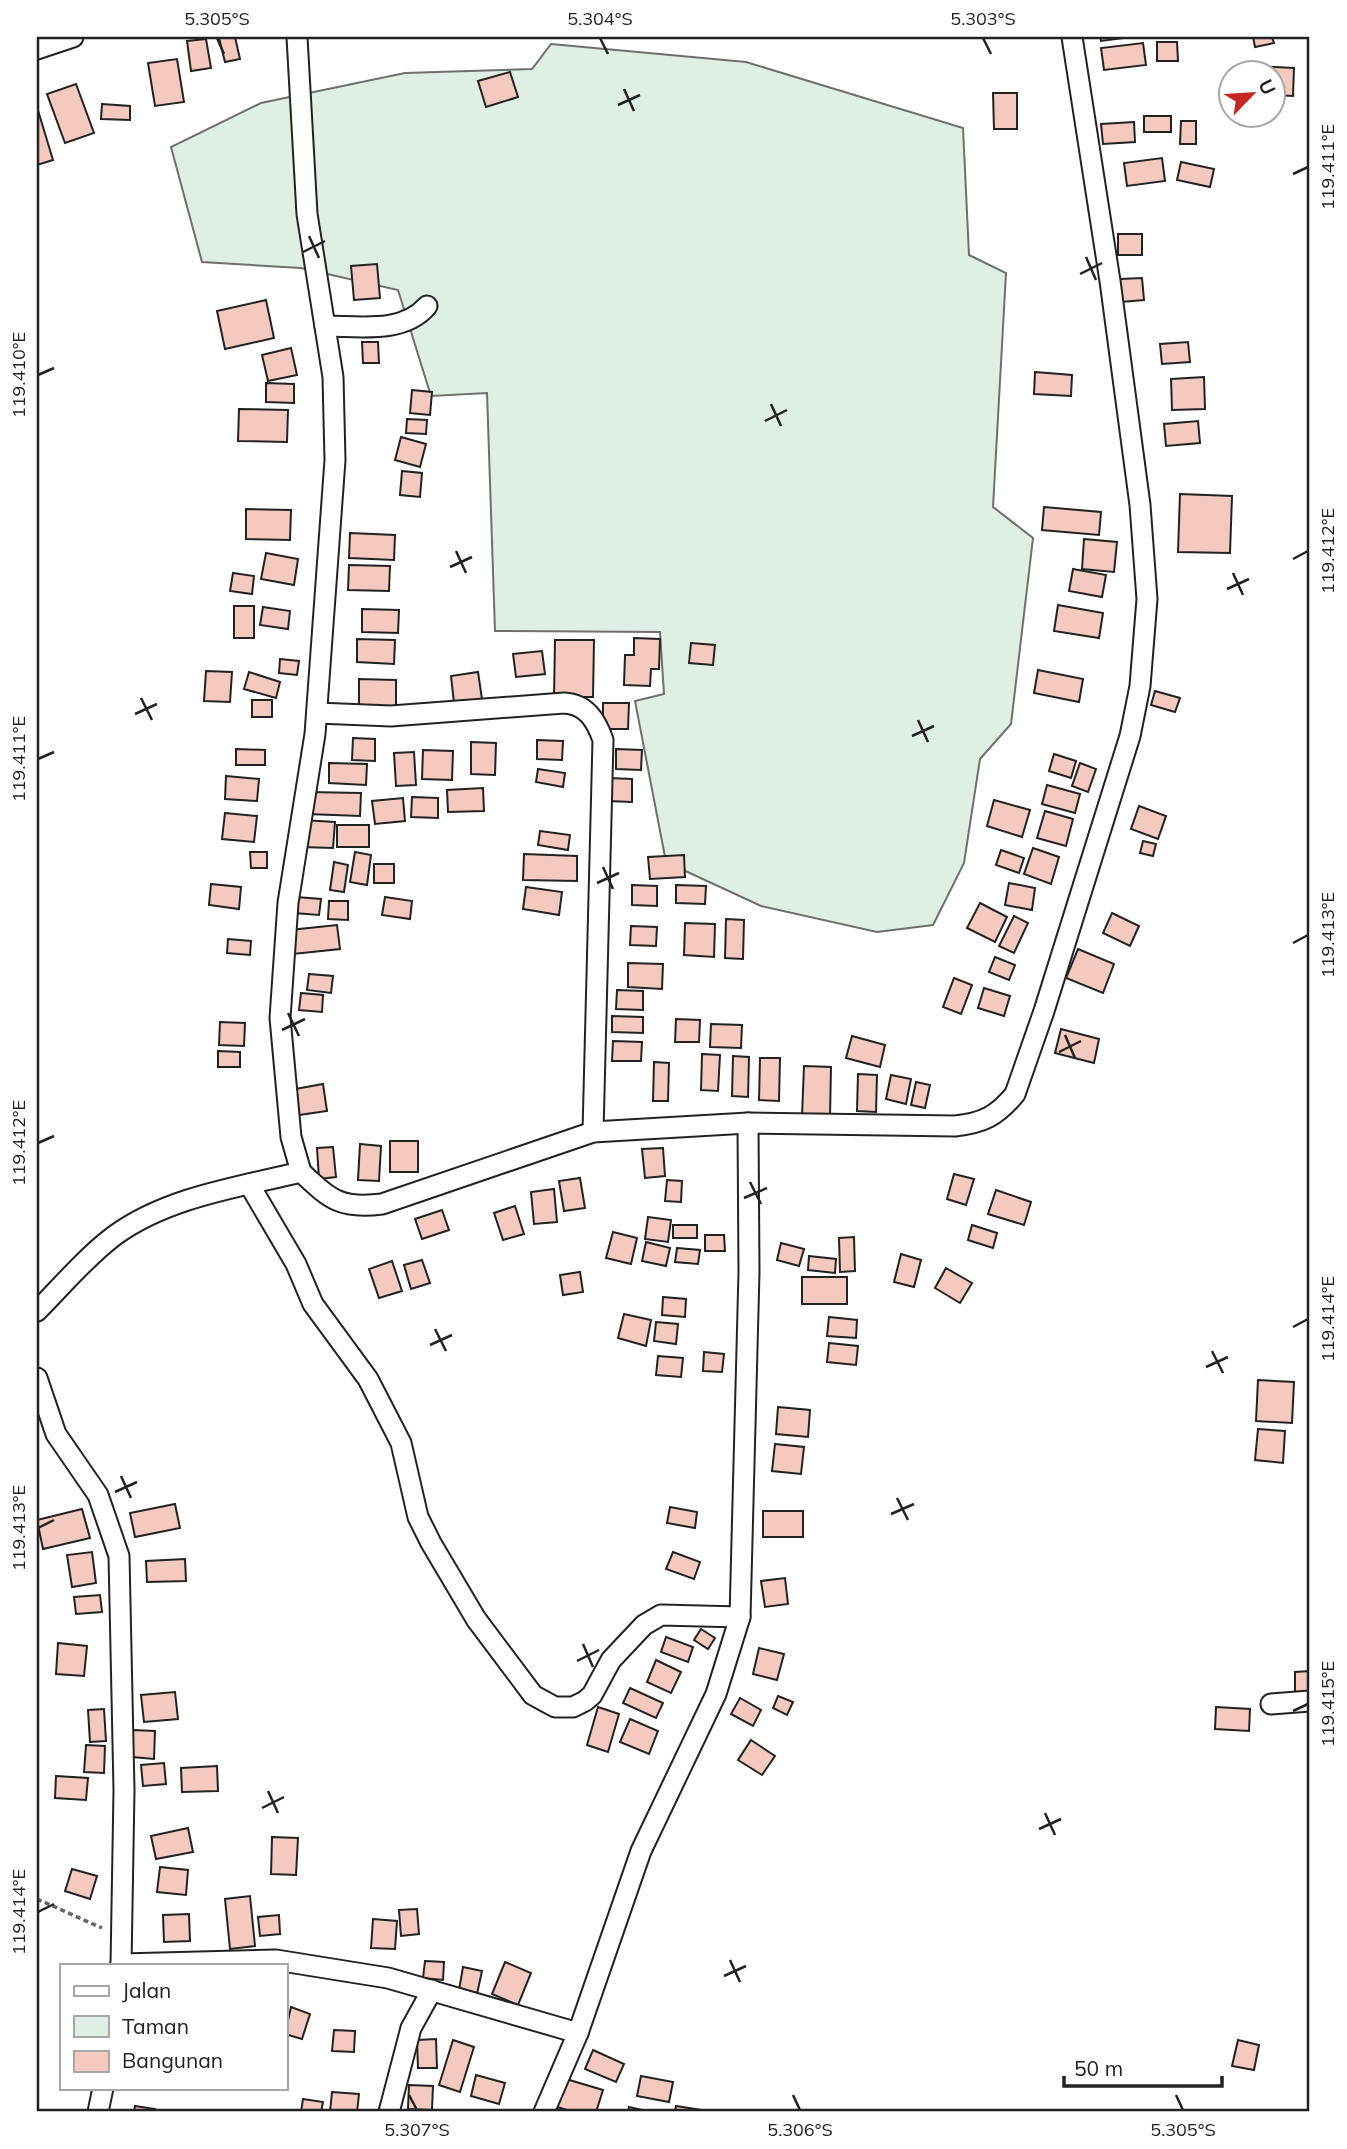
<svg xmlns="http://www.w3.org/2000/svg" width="1347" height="2149" font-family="Mulish,sans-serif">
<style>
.green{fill:#e0efe3;stroke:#6f6f6f;stroke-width:2}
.building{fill:#f3c9c0;stroke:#222;stroke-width:2}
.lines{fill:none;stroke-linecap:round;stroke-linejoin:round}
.minor-casing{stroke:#222;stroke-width:23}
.path{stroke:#646464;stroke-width:3.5;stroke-dasharray:5 3.5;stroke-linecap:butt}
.minor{stroke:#fff;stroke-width:19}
.ticks{fill:none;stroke:#222;stroke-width:2.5}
.neatline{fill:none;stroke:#222;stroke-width:2.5}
.ticks-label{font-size:18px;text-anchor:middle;fill:#222}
</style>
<rect width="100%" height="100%" fill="#fff"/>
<path class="green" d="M551 44 746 62 963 128 969 255 1006 273 993 507 1033 538 1011 724 980 759 964 863 933 925 877 932 761 906 666 862 635 701 664 694 660 632 495 631 487 393 431 396 398 290 301 268 202 262 171 147 261 103 405 73 532 69Z"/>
<g class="building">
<path d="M235 37 240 59 225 62 219 38Z"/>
<path d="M1100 37H1131L1101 41Z"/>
<path d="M1253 37H1272L1274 43 1255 47Z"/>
<path d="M206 39 211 68 191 71 187 41Z"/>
<path d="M1157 42H1177L1178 61H1157Z"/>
<path d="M1143 43 1146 65 1104 70 1101 48Z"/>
<path d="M177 59 184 102 155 106 148 63Z"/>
<path d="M1253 66 1294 68 1293 96 1274 95V74H1253Z"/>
<path d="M510 72 518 97 486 107 478 81Z"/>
<path d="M76 84 94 133 65 143 47 94Z"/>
<path d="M993 93H1017V129H994Z"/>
<path d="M102 104 130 106V120L101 119Z"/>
<path d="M37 107 53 160 37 165Z"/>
<rect x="1144" y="116" width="27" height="16"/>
<path d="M1181 121H1196V144H1180Z"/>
<path d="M1134 122 1135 142 1103 144 1101 124Z"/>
<path d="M1162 158 1165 181 1127 186 1124 163Z"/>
<path d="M1181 162 1214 169 1210 187 1177 180Z"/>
<rect x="1118" y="234" width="24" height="21"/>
<path d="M377 264 380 298 354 300 351 266Z"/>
<path d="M1142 278 1144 300 1121 302 1120 279Z"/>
<path d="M266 300 274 338 225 349 217 311Z"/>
<path d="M362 342H378L379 363H363Z"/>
<path d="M1188 342 1190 362 1162 364 1160 344Z"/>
<path d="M291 348 297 375 268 381 262 355Z"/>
<path d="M1035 372 1072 375 1071 396 1034 394Z"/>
<path d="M1204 377 1205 409 1172 410 1171 379Z"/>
<path d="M266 383 294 384V403L266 402Z"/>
<path d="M412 390 432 392 430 415 410 413Z"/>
<path d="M239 409 288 410 287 442 238 441Z"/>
<path d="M407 419 427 420 426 434 406 433Z"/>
<path d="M1198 421 1200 443 1166 446 1164 424Z"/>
<path d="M401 437 426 444 420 467 395 460Z"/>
<path d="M402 471 422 473 420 497 400 495Z"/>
<path d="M1180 494 1232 496 1230 553 1178 552Z"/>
<path d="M1044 507 1101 512 1099 535 1042 530Z"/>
<path d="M246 509 291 510 290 540 246 539Z"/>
<path d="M350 533 395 535 394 560 349 558Z"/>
<path d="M1084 539 1117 542 1114 572 1082 569Z"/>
<path d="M266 553 298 559 294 585 261 579Z"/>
<path d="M349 565 390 566 389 591 348 590Z"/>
<path d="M1073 569 1106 575 1102 597 1069 591Z"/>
<path d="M233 573 254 576 252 594 230 591Z"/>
<path d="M1058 605 1103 613 1099 638 1054 631Z"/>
<rect x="234" y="606" width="20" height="32"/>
<path d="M263 607 290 611 288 629 260 625Z"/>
<path d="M362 609 399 610 398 633 362 632Z"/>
<path d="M634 638 660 639 659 669H651L650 686 624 685 625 655H634Z"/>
<path d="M357 639 395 640 394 664 357 662Z"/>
<path d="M555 640H594L593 697H554Z"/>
<path d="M691 643 715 645 713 665 689 663Z"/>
<path d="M542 651 545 674 516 677 513 654Z"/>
<path d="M280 659 299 661 297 675 279 673Z"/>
<path d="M1038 670 1083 679 1079 702 1034 693Z"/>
<path d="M206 671 232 672 230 702 204 701Z"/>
<path d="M249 672 280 682 276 698 244 689Z"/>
<path d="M478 672 482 699 454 703 451 676Z"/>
<path d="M359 679 396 680V710L359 709Z"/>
<path d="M1155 691 1180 698 1175 712 1151 705Z"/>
<rect x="252" y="700" width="20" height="17"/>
<path d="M603 703H629L628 729H603Z"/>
<path d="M353 738 375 739V761L352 760Z"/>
<path d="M537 740 563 741 562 760 537 759Z"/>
<path d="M471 742 496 743 495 775 471 774Z"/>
<path d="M236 749 265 750V765H236Z"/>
<path d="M616 749 642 750 641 770 616 769Z"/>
<path d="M423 750 453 751 452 780 422 779Z"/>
<path d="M414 752 416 785 396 786 394 753Z"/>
<path d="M1054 754 1076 761 1071 778 1049 771Z"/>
<path d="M329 763 367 764 366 785 329 783Z"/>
<path d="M1080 763 1096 769 1088 792 1072 786Z"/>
<path d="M538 769 565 773 563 787 536 782Z"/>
<path d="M226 776 259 779 257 801 225 799Z"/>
<path d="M609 778 632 779V802L608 801Z"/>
<path d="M1047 785 1080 794 1075 813 1042 804Z"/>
<path d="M483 788 484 811 448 812 447 790Z"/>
<path d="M308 792 361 793 360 816 307 814Z"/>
<path d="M412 797 438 798V818L411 817Z"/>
<path d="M403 798 405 821 375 824 372 801Z"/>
<path d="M994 800 1030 810 1022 837 987 826Z"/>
<path d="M1139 806 1166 816 1158 839 1131 829Z"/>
<path d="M1045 811 1073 819 1066 846 1037 838Z"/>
<path d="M225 813 257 816 254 842 222 839Z"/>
<path d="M302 820 335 822 333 848 301 847Z"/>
<rect x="337" y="825" width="32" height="22"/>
<path d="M540 831 570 835 568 850 538 845Z"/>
<path d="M1143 841 1156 844 1153 856 1140 853Z"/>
<path d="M1033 848 1059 857 1051 884 1024 874Z"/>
<path d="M1001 850 1024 858 1019 873 996 865Z"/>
<path d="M250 852H267V868H251Z"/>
<path d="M355 852 371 855 367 885 350 882Z"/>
<path d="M524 854 577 856V881L523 880Z"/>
<path d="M684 855 685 877 650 879 648 857Z"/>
<path d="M334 862 348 865 344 892 330 890Z"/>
<rect x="374" y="864" width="20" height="19"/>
<path d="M1009 883 1035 888 1032 910 1005 905Z"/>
<path d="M211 884 241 887 239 909 209 905Z"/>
<path d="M632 885 657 886V906L632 905Z"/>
<path d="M676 885 706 886 705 904 676 903Z"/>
<path d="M526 887 562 892 559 915 523 909Z"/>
<path d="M296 897 321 899 319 915 294 913Z"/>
<path d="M385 897 412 901 410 919 382 915Z"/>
<path d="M329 901H348V920L328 919Z"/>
<path d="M980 903 1007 917 995 942 967 928Z"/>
<path d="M1112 913 1139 926 1130 946 1103 933Z"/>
<path d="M1014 916 1028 923 1014 953 999 946Z"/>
<path d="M726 919 744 920 743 959 725 958Z"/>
<path d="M685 923 715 924 714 957 684 955Z"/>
<path d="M337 925 340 949 293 954 290 930Z"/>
<path d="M631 926 657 927 656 946 630 945Z"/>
<path d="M228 939 251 941 250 955 227 953Z"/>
<path d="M1078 949 1114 964 1103 993 1066 978Z"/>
<path d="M995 957 1015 965 1009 980 989 972Z"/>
<path d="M628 963 663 964 662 989 628 987Z"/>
<path d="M309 974 333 976 331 993 307 990Z"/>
<path d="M954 978 972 985 961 1014 943 1007Z"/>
<path d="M984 988 1010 996 1004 1016 978 1008Z"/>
<path d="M617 990 643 991V1010L616 1009Z"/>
<path d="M301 993 323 995 322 1012 299 1010Z"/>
<path d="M612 1016 643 1017V1033L612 1032Z"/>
<path d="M676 1019 700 1020 699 1042H675Z"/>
<path d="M220 1022 245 1023 244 1046 219 1045Z"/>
<path d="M711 1024 742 1025 741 1048 710 1047Z"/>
<path d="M1061 1029 1099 1039 1094 1063 1055 1053Z"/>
<path d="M852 1036 885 1045 880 1067 846 1058Z"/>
<path d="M613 1041 642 1042 641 1061H612Z"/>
<path d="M218 1051 240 1052V1067H218Z"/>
<path d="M702 1054 720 1055 718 1091 701 1090Z"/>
<path d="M733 1056 749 1057 748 1097 732 1096Z"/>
<path d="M760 1058H780L779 1101 759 1100Z"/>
<path d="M654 1062 669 1063 668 1101H653Z"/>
<path d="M804 1066 831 1067 830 1117 802 1116Z"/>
<path d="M858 1074 877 1075 876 1112 857 1111Z"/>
<path d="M891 1075 911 1079 906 1104 886 1099Z"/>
<path d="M916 1082 930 1085 925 1108 911 1105Z"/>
<path d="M323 1084 327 1111 299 1115 295 1089Z"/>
<rect x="390" y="1141" width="28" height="31"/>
<path d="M360 1144 381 1146 379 1181 358 1180Z"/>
<path d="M333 1147 336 1177 319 1179 317 1148Z"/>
<path d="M663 1148 665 1176 645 1178 642 1149Z"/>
<path d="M954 1174 974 1179 966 1205 947 1199Z"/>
<path d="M580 1178 585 1208 564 1211 559 1181Z"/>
<path d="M667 1180 682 1181 681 1202 665 1201Z"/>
<path d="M554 1189 557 1222 534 1224 531 1192Z"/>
<path d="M996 1190 1031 1202 1024 1225 988 1214Z"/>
<path d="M515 1206 524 1234 503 1240 494 1213Z"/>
<path d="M442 1210 449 1230 422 1239 415 1219Z"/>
<path d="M648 1217 671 1220 668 1242 645 1239Z"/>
<rect x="673" y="1225" width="24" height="13"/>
<path d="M972 1225 997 1233 993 1248 968 1240Z"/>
<path d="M613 1232 637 1238 631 1264 606 1258Z"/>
<path d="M705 1235H724L725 1251H705Z"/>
<path d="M854 1237 855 1271 840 1272 839 1238Z"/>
<path d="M646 1242 670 1248 666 1266 642 1261Z"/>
<path d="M781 1243 804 1249 799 1266 777 1260Z"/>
<path d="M677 1248 700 1250 698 1264 675 1262Z"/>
<path d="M901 1254 921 1260 914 1287 894 1282Z"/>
<path d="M809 1256 836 1259 835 1273 808 1270Z"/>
<path d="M422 1260 430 1283 411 1289 404 1265Z"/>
<path d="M392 1261 402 1291 379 1298 369 1269Z"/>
<path d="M946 1268 972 1283 960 1303 935 1288Z"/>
<path d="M580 1272 583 1292 563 1295 560 1275Z"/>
<rect x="802" y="1277" width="45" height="27"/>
<path d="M663 1297 686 1299 685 1317 662 1315Z"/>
<path d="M624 1314 651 1320 646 1346 618 1338Z"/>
<path d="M829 1317 857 1320 856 1338 827 1336Z"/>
<path d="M656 1322 678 1324 676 1344 654 1341Z"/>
<path d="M829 1343 858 1346 856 1365 827 1362Z"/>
<path d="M704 1352 724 1354 722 1372 703 1371Z"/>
<path d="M658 1356 683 1358 681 1377 656 1375Z"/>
<path d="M1258 1380 1294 1382 1292 1423 1256 1421Z"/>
<path d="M778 1407 810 1410 808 1437 776 1434Z"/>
<path d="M1258 1429 1285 1431 1283 1463 1255 1460Z"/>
<path d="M775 1444 804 1447 801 1474 772 1471Z"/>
<path d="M175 1504 180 1528 135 1537 130 1513Z"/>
<path d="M670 1507 697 1512 695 1528 667 1523Z"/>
<path d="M82 1509 90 1538 43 1549 37 1520Z"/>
<rect x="763" y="1511" width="40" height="26"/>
<path d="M92 1552 96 1583 72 1587 67 1555Z"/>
<path d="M673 1552 700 1562 694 1579 666 1569Z"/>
<path d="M185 1559 186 1581 147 1582 146 1561Z"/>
<path d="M785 1578 788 1604 765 1607 761 1581Z"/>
<path d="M100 1595 102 1612 76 1614 74 1597Z"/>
<path d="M701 1629 715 1638 708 1649 694 1640Z"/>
<path d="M666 1637 693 1647 688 1662 661 1652Z"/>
<path d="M58 1643 87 1646 84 1676 56 1674Z"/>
<path d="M759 1648 784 1654 777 1680 753 1674Z"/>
<path d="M656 1660 681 1672 671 1693 647 1682Z"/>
<path d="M1310 1671V1693L1295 1694V1672Z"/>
<path d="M630 1688 663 1703 656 1718 623 1703Z"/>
<path d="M175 1692 178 1719 144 1722 141 1695Z"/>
<path d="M778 1696 793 1702 787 1715 773 1708Z"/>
<path d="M740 1698 761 1710 753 1726 731 1714Z"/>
<path d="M598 1707 619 1714 608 1752 587 1745Z"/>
<path d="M1216 1707 1250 1709 1249 1731 1215 1729Z"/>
<path d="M104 1709 106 1741 90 1742 88 1710Z"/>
<path d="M630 1719 658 1731 649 1754 620 1742Z"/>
<path d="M133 1730 155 1731 154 1759 132 1757Z"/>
<path d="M751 1740 775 1756 762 1775 738 1760Z"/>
<path d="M86 1745 105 1746 104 1773 84 1772Z"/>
<path d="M164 1763 166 1784 143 1786 141 1765Z"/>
<path d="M217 1766 218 1791 182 1792 181 1768Z"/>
<path d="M56 1776 88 1778 86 1800 55 1798Z"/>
<path d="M188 1828 193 1852 156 1859 151 1836Z"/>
<path d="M272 1837 298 1838 296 1875 271 1874Z"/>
<path d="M160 1867 188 1870 186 1895 157 1892Z"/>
<path d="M72 1869 97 1876 90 1899 65 1891Z"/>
<path d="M250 1896 255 1946 230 1949 225 1899Z"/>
<path d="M417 1909 419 1934 401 1936 399 1910Z"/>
<path d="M189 1914 190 1941 164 1942 163 1915Z"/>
<path d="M279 1915 280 1934 260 1936 258 1917Z"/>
<path d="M373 1919 397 1921 395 1949 371 1948Z"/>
<path d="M425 1961 444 1962 443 1980 423 1978Z"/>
<path d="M505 1962 531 1973 518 2005 492 1994Z"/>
<path d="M463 1967 482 1971 477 1994 459 1990Z"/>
<path d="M291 2007 310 2014 302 2039 285 2034Z"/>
<path d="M334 2030 355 2031 354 2052 332 2051Z"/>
<path d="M436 2039 437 2068H418L417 2040Z"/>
<path d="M453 2040 474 2047 460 2092 439 2085Z"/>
<path d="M1238 2040 1259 2045 1254 2070 1232 2066Z"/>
<path d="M593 2050 624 2064 616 2082 585 2069Z"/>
<path d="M476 2075 505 2083 499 2104 471 2096Z"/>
<path d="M641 2076 673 2082 669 2102 637 2096Z"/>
<path d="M566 2079 603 2090 596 2112H574L557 2107Z"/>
<path d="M409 2085 433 2086 432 2110 408 2109Z"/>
<path d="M332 2092 359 2094 357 2112H330Z"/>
<path d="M303 2099 323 2102 321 2112H301Z"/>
<path d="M135 2106 155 2109 154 2112H134Z"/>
<path d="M676 2106 702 2110 701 2112H675Z"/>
<path d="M629 2107 651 2112H628Z"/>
</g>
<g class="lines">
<defs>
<g id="minor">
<path d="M297 37 307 214 333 377 335 460 315 734 288 903 280 1018 291 1137 301 1172"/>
<path d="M37 49 73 37"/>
<path d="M325 326C359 326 403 334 427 306"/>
<path d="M317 713 391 716 564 703C586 704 596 720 603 740L593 1132"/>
<path d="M249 1184 296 1264 313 1304 368 1379 401 1443 418 1517 431 1543 476 1619 533 1695 555 1707H573L585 1701 592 1695 611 1660 644 1625 661 1615 740 1617"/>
<path d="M37 1311C62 1286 85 1258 114 1236 167 1197 239 1187 301 1172 331 1200 340 1209 382 1204L593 1132 748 1123 955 1126C983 1123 997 1116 1015 1094L1044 1011 1130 736 1140 686 1147 599 1140 505 1110 281 1072 37"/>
<path d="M37 1378 56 1434 98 1495 119 1556 124 1790 121 1965"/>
<path d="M1271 1704 1310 1701"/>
<path d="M121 1964 276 1960 388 1978 578 2033"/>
<path d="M98 2112 103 2088"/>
<path d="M389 2112 411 2028 432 1990"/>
<path d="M544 2112 578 2033 641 1851 716 1694 740 1617 749 1272 748 1123"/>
</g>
</defs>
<use href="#minor" class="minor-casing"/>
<path class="path" d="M37 1899 102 1928"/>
<use href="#minor" class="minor"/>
</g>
<path class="ticks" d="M217 38 224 54M600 38 608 54M983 38 991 54M624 89 634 111M618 105 640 95M1293 174 1308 167M309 236 319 258M303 252 325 241M1086 257 1096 280M1080 274 1102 263M38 375 54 368M771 404 781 426M765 421 787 410M456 551 466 573M1293 559 1308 551M450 567 472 557M1233 573 1243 595M1227 589 1249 579M141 698 152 720M135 714 157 704M918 720 928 742M912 736 934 726M38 759 54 752M603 867 613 889M597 883 619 873M1293 943 1308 935M288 1013 299 1036M282 1030 305 1019M1065 1035 1075 1058M1059 1052 1081 1041M38 1143 54 1136M750 1182 761 1204M744 1198 767 1188M1293 1327 1308 1319M435 1329 446 1351M430 1345 452 1335M1212 1351 1223 1373M1206 1367 1228 1357M121 1476 131 1498M115 1492 137 1482M897 1498 908 1520M891 1514 914 1504M38 1528 54 1520M583 1644 593 1667M577 1661 599 1650M1293 1711 1308 1704M268 1791 278 1813M262 1808 284 1797M1045 1813 1055 1835M1039 1829 1061 1819M38 1912 54 1904M730 1960 740 1982M724 1976 746 1966M409 2095 417 2110M793 2095 800 2110M1176 2095 1183 2110"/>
<rect width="1347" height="2149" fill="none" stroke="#ffffff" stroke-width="77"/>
<rect x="60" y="1964" width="228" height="126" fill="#ffffff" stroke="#a7a7a7" stroke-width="2"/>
<rect x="74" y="1986" width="35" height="10" fill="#ffffff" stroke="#a7a7a7" stroke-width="2"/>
<text x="122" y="1998" font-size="21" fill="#222222">Jalan</text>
<rect x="74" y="2016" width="35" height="21" fill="#e0efe3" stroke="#a7a7a7" stroke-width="2"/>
<text x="122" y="2034" font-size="21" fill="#222222">Taman</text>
<rect x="74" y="2051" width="35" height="21" fill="#f3c9c0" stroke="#a7a7a7" stroke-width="2"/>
<text x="122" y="2068" font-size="21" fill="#222222">Bangunan</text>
<g transform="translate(1252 94) rotate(65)"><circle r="33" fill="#ffffff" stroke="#a7a7a7" stroke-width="2"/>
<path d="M0-5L12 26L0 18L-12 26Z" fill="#c62828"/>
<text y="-10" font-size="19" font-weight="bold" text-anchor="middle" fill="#222222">U</text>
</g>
<path d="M1064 2076v10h158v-10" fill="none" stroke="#222222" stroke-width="3.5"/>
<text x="1074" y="2076" font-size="21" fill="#222222" stroke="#ffffff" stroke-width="5" paint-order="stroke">50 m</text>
<rect x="38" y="38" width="1270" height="2072" class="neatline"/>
<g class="ticks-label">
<text x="217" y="25">5.305°S</text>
<text x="600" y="25">5.304°S</text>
<text x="983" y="25">5.303°S</text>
<text transform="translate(1328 167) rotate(-90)" y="6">119.411°E</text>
<text transform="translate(19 375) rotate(-90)" y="6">119.410°E</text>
<text transform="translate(1328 551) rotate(-90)" y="6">119.412°E</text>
<text transform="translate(19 759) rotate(-90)" y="6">119.411°E</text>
<text transform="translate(1328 935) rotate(-90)" y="6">119.413°E</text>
<text transform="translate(19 1143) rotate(-90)" y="6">119.412°E</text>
<text transform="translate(1328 1319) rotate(-90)" y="6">119.414°E</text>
<text transform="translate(19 1528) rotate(-90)" y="6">119.413°E</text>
<text transform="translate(1328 1704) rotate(-90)" y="6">119.415°E</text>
<text transform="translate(19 1912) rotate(-90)" y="6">119.414°E</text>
<text x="417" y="2136">5.307°S</text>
<text x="800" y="2136">5.306°S</text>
<text x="1183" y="2136">5.305°S</text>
</g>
</svg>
